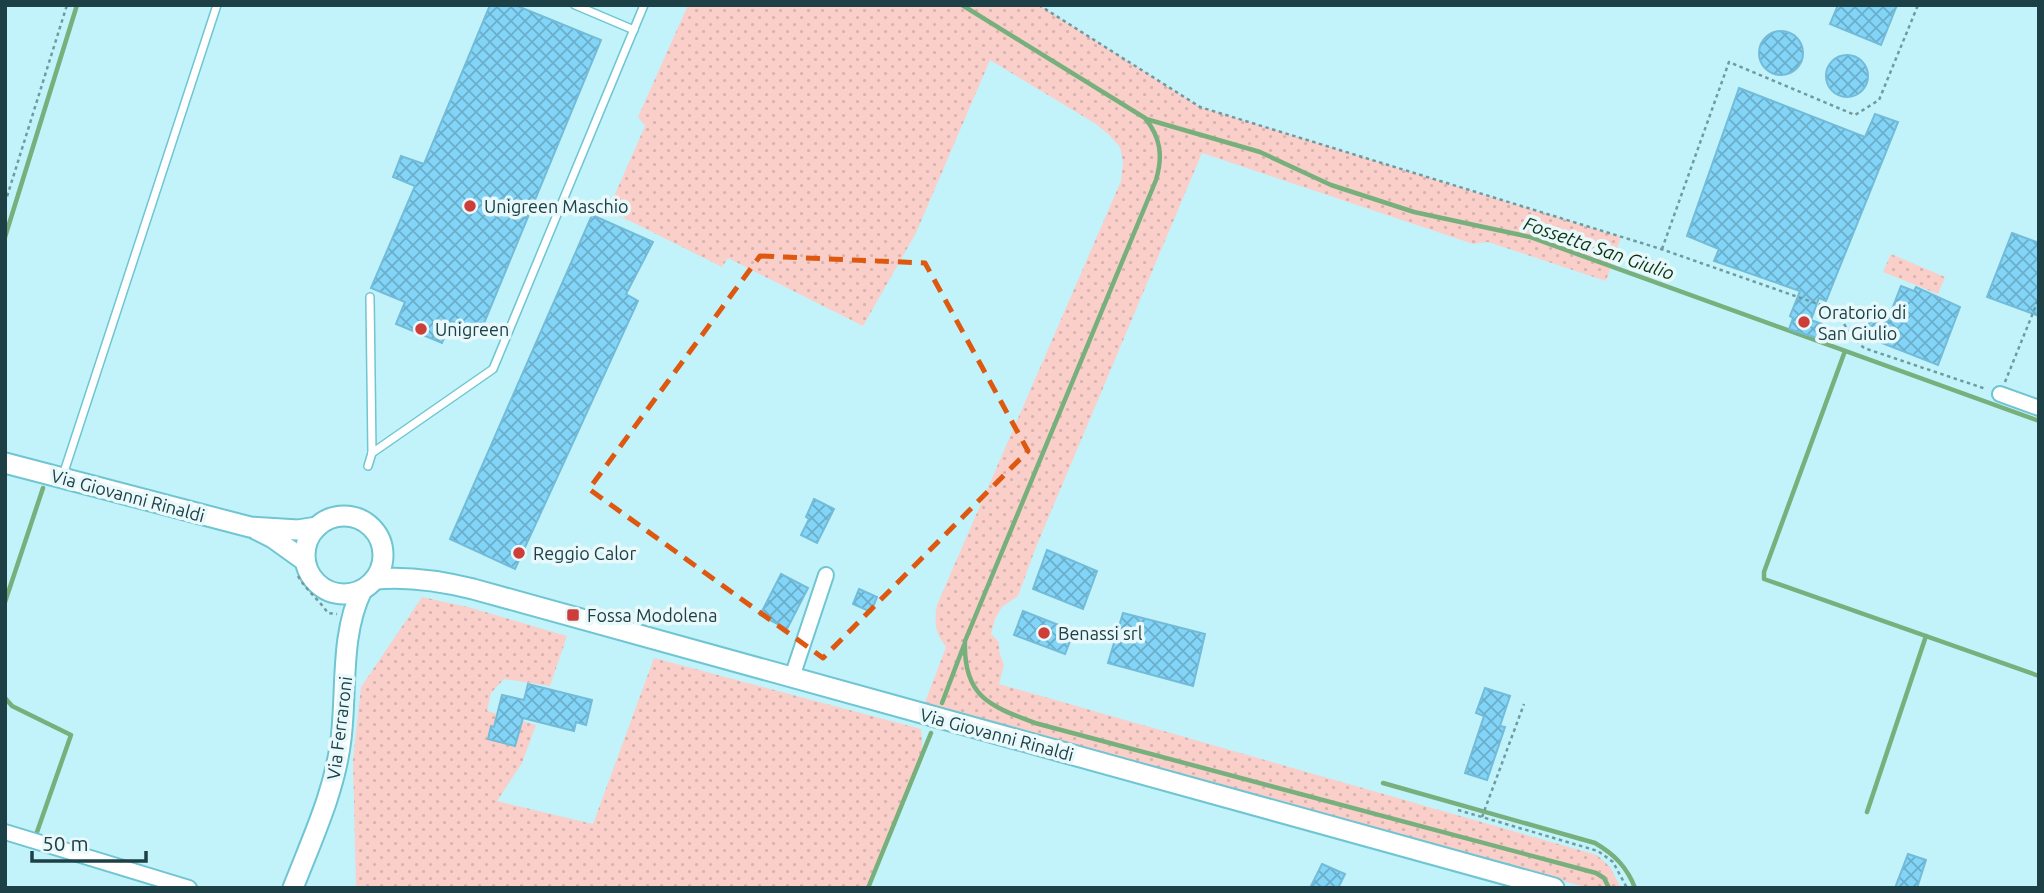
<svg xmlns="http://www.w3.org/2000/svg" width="2044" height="893" font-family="Ubuntu,sans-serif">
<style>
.grass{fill:url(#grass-dots)}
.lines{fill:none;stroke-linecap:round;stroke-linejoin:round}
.stream{stroke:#78b07d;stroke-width:4.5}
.building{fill:url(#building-cross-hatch);stroke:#72bbd9;stroke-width:2}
.lane-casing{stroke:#6fc5d1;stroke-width:10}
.street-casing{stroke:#6fc5d1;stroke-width:18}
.secondary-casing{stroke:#6fc5d1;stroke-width:23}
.path{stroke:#709aa0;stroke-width:2.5;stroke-dasharray:3.5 3.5;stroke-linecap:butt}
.lane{stroke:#fff;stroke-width:7}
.street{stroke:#fff;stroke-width:14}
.secondary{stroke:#fff;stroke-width:19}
.marked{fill:none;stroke:#de580f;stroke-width:5;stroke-dasharray:14 9;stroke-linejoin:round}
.poi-dot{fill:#cd3e39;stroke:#e9f9fb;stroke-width:2.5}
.labels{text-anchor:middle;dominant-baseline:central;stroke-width:7;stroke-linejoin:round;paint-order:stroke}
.poi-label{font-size:18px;fill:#1c4045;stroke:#e9f9fb;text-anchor:start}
.street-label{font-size:18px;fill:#1c4045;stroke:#e9f9fb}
.water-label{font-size:19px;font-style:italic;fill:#0a3311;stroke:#e9f9fb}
</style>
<defs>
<pattern id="grass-dots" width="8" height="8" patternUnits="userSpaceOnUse" patternTransform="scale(1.75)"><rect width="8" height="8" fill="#facfca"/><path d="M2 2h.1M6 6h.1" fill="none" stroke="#d6b3af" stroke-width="1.8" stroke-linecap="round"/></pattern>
<pattern id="building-cross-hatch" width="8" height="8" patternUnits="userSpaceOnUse" patternTransform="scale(1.75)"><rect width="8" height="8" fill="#82d5f7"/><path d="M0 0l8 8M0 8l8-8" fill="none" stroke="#6aaeca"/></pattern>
</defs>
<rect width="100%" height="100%" fill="#c2f3fa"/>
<g class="grass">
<path d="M688 5H1039L1200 107 1621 237 1606 281 1488 242 1473 244 1202 153 1036 547 1018 596 1002 607 995 619 991 634 999 642V651L1004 665 999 684 1597 855 1610 867 1621 888H1588L924 705 946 647C935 632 934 623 937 605L1121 181 1123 162 1120 147 1109 135 1096 124 990 60 916 233 863 326 728 258 722 267 608 210 645 126 638 117Z"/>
<path d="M1891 254 1945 277 1938 294 1883 272Z"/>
<path d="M422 597 468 607 567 636 550 686 504 679 491 693 487 711 536 725 522 763 497 801 593 824 654 658 921 729 923 755 868 888H356L353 760 361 687Z"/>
</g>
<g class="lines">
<g class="stream">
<path d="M962 5 1145 118C1161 138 1163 156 1156 180L965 641C963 697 990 706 1035 723L1596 873 1604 878 1609 888"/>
<path d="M1146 119 1260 152 1331 185 1414 212 1530 237 2039 421"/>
<path d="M5 237 77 5"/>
<path d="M1845 351 1764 572V579L2039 676"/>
<path d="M5 602 43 488"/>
<path d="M5 698 12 706 71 735 37 832"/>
<path d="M942 703 964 645"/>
<path d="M1383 783 1595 843C1614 854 1627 867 1635 888"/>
<path d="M1867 812 1926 636"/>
<path d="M868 888 931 733"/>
</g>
</g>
<g class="building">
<path d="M490 5H515L601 40 480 333 451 321 442 343 396 324 405 302 371 288 415 186 393 177 401 156 424 164Z"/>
<path d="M1838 5H1897L1881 45 1830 24Z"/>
<circle cx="1781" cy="53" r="22"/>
<circle cx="1847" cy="76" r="21"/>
<path d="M1739 88 1865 137 1875 114 1898 122 1826 301 1819 298 1811 320 1822 324 1817 338 1789 329 1793 318 1790 316 1800 291 1714 261 1719 249 1687 236Z"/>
<path d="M592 215 653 242 626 294 638 301 515 569 450 539Z"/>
<path d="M2012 233 2039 243V316L1987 297Z"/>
<path d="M1901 286 1914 291 1916 287 1960 307 1938 365 1864 336 1872 316 1887 322Z"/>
<path d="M814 499 834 509 817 543 801 535 809 519 806 517Z"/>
<path d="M1047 550 1097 571 1083 609 1033 589Z"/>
<path d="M781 574 808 588 787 629 760 615Z"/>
<path d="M859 589 877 597 871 612 853 604Z"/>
<path d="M1023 611 1074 631 1065 654 1014 635Z"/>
<path d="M1123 613 1205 634 1193 686 1108 663Z"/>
<path d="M528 684 592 700 586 725 576 722 574 731 523 718 515 746 488 739 491 726 494 727 502 695 524 700Z"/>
<path d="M1485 688 1510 696 1500 726 1505 727 1487 780 1465 773 1484 716 1476 713Z"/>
<path d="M1908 854 1926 860 1917 888H1895Z"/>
<path d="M1322 864 1345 874 1338 888H1310Z"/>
</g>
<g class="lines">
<defs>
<g id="lane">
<path d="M575 5 634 30"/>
<path d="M372 453 493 369 644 5"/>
<path d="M368 466 372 453 370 297"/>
<path d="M63 475 217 5"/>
</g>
<g id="street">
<path d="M2000 394 2039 408"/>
<path d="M792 677 826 575"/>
<path d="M5 832 189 888"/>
</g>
<g id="secondary">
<path d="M5 463 250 527 298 530 317 527"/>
<circle cx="344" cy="555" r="39"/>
<path d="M257 530 273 538 305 561"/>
<path d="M376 579C409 576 441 581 473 589L1554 888"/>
<path d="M293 888C312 839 335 791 341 739 347 690 340 635 362 590"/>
</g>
</defs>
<use href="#lane" class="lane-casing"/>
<use href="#street" class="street-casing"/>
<use href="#secondary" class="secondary-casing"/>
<g class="path">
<path d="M1039 5 1200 107 1661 249 1838 311 1849 334 1864 348 1986 389"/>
<path d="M5 203 67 5"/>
<path d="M1662 249 1729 62 1855 115 1879 100 1918 5"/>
<path d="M2005 382 2039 298"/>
<path d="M298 576C307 591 319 600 328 613L337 614"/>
<path d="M1458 810 1598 851 1613 862 1627 888"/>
<path d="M1482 817 1524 704"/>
</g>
<use href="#lane" class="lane"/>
<use href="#street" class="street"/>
<use href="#secondary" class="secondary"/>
</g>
<path class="marked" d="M760 256 925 263 1028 451 823 658 589 489Z"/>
<g class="poi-dot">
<circle cx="470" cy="206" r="7"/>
<circle cx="1804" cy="322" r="7"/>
<circle cx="421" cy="329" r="7"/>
<circle cx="519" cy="553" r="7"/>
<rect x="566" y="608" width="14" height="14" rx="3.5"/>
<circle cx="1044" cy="633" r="7"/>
</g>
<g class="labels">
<g class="poi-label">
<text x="484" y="206">Unigreen Maschio</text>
<text x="1818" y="312">Oratorio di<tspan x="1818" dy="21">San Giulio</tspan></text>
<text x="435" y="329">Unigreen</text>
<text x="533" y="553">Reggio Calor</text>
<text x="587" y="615">Fossa Modolena</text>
<text x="1058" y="633">Benassi srl</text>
</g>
<g class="street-label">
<text transform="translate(128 495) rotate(15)">Via Giovanni Rinaldi</text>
<text transform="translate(339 728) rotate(-83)">Via Ferraroni</text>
<text transform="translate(997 734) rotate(15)">Via Giovanni Rinaldi</text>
</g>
<g class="water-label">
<text transform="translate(1599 248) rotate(19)">Fossetta San Giulio</text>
</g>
</g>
<rect width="2044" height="893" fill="none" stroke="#1c4045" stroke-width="14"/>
<path d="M32 851v10h114v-10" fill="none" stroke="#1c4045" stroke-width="3.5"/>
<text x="42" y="851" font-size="21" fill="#1c4045" stroke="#e9f9fb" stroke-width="5" paint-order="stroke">50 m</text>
</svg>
